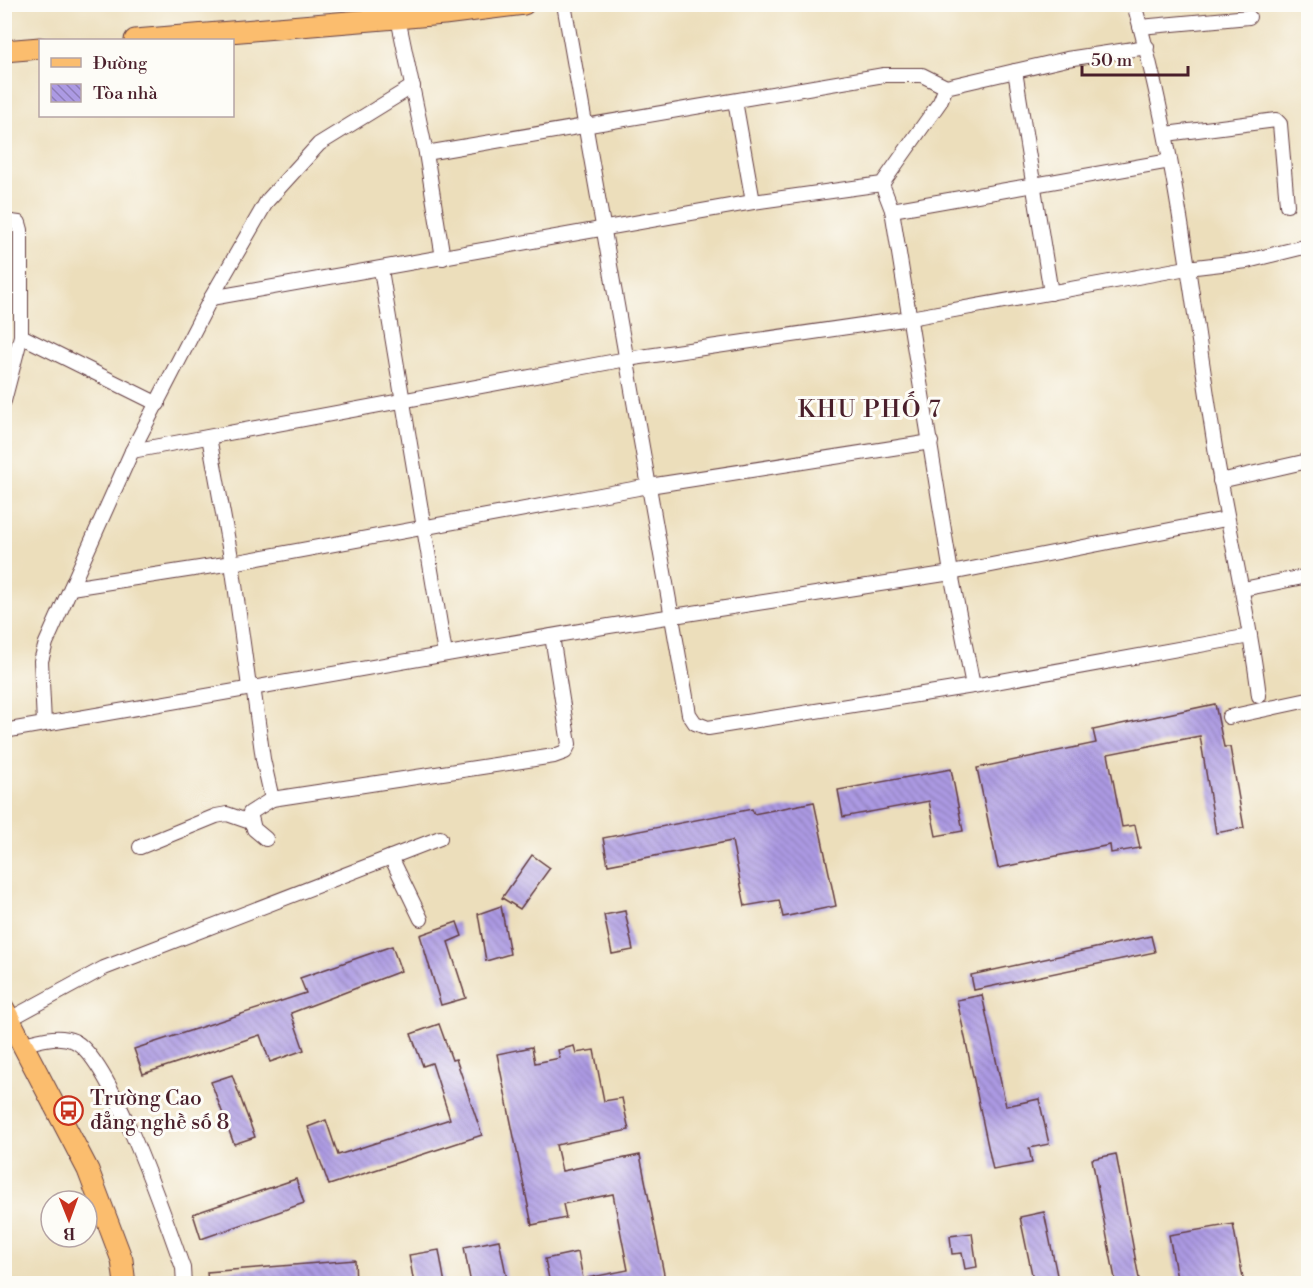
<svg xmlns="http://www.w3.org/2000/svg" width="1313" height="1288" font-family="'Libre Bodoni',serif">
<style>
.building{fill:url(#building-back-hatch)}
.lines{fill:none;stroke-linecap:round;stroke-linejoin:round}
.minor-casing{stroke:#623c41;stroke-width:16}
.primary-casing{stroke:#623c41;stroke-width:23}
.trunk-casing{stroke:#623c41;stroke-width:23}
.minor{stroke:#fff;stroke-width:14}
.primary{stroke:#fbbd6e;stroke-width:21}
.trunk{stroke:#fbbd6e;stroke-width:21}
.labels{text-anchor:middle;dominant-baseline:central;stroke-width:6;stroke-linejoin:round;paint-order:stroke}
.poi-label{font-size:21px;fill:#4a1f2b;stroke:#fdfcf7;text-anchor:start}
.quarter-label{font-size:24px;letter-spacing:1.5px;fill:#4a1f2b;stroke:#fdfcf7}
</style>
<defs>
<pattern id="building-back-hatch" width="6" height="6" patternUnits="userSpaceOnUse" patternTransform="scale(1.5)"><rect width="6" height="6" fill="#ac9ae3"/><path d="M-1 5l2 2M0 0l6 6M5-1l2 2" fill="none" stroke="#8e7db8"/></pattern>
</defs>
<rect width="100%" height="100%" fill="#fdfcf7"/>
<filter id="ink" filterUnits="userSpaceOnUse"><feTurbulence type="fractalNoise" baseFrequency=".0167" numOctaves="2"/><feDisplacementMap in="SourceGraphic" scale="12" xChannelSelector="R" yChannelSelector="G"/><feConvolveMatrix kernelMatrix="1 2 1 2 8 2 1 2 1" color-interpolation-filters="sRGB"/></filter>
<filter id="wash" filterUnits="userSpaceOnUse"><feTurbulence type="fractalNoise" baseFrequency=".008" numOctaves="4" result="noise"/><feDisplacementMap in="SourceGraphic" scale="24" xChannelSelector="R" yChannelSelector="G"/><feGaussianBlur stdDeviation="1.35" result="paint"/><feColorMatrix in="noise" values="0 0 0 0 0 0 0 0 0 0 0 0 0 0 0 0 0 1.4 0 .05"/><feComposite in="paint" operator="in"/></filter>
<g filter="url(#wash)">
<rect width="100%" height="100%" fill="#ecdebb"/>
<g id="blocks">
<g class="building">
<path d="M1215 704 1224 747H1230L1244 828 1216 833 1200 736 1108 754 1122 827 1135 825 1140 848 1111 853 1110 845 998 868 977 768 1096 743 1093 730Z"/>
<path d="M951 769 963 831 936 836 929 801 843 817 838 790Z"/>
<path d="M814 802 836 906 783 917 779 900 745 906 732 841 608 865 603 838 752 809 754 814Z"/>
<path d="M532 855 550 868 520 909 502 898Z"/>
<path d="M501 906 510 954 486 961 478 914Z"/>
<path d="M625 911 633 950 612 954 604 915Z"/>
<path d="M457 922 462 936 448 942 466 998 441 1005 420 935Z"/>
<path d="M1151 936 1155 952 974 990 971 975Z"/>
<path d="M392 946 401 971 291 1013 304 1050 270 1062 260 1035 143 1074 134 1049 306 993 300 978Z"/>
<path d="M982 995 1006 1106 1039 1099 1049 1144 1029 1148 1032 1163 993 1170 957 1000Z"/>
<path d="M439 1024 452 1060 456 1059 482 1135 329 1185 308 1127 326 1120 338 1155 450 1119 432 1063 423 1066 411 1034Z"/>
<path d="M574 1046 576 1053 594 1050 604 1101 622 1098 629 1130 556 1145 562 1171 640 1155 666 1284H588L587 1278 628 1270 613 1194 563 1204 566 1218 532 1225 497 1054 532 1047 535 1063 560 1058 558 1050Z"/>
<path d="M232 1075 255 1137 234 1144 211 1082Z"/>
<path d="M1116 1154 1140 1284H1116L1092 1159Z"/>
<path d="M296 1179 304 1203 201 1239 193 1214Z"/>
<path d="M1044 1212 1058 1280 1034 1284 1020 1217Z"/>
<path d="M1233 1224 1244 1284H1178L1169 1235Z"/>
<path d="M972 1233 977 1267 965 1269 962 1253 952 1254 950 1236Z"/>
<path d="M499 1240 508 1284H471L464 1247Z"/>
<path d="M439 1250 445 1284H414L409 1255Z"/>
<path d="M578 1252 584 1284H550L545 1259Z"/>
<path d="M355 1260 356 1284H208L207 1272Z"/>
</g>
</g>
</g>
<g filter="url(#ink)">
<use href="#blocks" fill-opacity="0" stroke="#623c41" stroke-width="1.5"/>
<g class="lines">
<defs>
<g id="minor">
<path d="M564 4 689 714 695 723 708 728 973 686 1250 636"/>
<path d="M1134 4C1175 147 1191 295 1214 441 1227 527 1249 610 1259 696"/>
<path d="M398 18 426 153 443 258"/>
<path d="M1140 27 1249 17"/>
<path d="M1015 71 1051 293"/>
<path d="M735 101 753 202"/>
<path d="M1166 134 1276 120 1280 124 1287 205"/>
<path d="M426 153 884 75H922L946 87"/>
<path d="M882 184 892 210 951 573 973 686"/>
<path d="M892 210 1170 161"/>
<path d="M4 221 19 223 21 230V336L158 404"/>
<path d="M381 270 445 654"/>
<path d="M211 298 753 202 882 184 940 102 946 87 1067 59 1147 47"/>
<path d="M4 401 21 336"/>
<path d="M209 437 232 563 249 687"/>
<path d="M132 451 627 359 910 318 1187 268 1247 261 1308 246"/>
<path d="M1220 481 1308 461"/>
<path d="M71 588 232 563 649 486 931 442"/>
<path d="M1243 589 1308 576"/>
<path d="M253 686 263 759 272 799 554 756 565 752 569 744 552 636"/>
<path d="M1229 717 1308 700"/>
<path d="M44 723 41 661 46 643 132 451 211 298 267 201 319 144 413 86"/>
<path d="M4 731 609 626 951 573 1226 519"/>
<path d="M266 839 254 829 250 813 272 799"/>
<path d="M140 847 216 816 227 814 250 822"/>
<path d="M391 857 421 919"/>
<path d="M10 1019 104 968 440 838"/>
<path d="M24 1044C41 1040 58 1034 74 1041 112 1059 167 1224 183 1268L184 1284"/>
</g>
<path id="primary" d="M4 1009 88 1170 122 1260 125 1284"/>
<g id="trunk">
<path d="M135 40 444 14 524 4"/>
<path d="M4 51 40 48"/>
</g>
</defs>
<use href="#minor" class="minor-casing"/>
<use href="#primary" class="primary-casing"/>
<use href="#trunk" class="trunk-casing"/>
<use href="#minor" class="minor"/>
<use href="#primary" class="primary"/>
<use href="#trunk" class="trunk"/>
</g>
</g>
<defs>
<symbol id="bus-ring" viewBox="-11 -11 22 22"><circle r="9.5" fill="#fdfcf7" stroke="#c8321e" stroke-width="1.5"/><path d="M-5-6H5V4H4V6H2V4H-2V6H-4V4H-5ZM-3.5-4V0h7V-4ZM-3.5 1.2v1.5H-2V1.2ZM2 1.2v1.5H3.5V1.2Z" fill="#c8321e"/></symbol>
</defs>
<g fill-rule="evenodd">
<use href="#bus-ring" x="52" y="1094" width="33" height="33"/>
</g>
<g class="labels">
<g class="poi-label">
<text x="90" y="1099">Trường Cao<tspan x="90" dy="24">đẳng nghề số 8</tspan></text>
</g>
<g class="quarter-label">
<text x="870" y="410">KHU PHỐ 7</text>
</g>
</g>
<rect width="1313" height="1288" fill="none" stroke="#fdfcf7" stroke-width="24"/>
<rect x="39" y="39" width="195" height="78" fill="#fdfcf7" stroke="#b5a4a5" stroke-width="1.5"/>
<rect x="51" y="58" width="30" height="9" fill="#fbbd6e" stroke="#b5a4a5" stroke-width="1.5"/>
<text x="93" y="69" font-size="18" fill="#4a1f2b">Đường</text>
<rect x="51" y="84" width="30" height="18" fill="url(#building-back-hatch)" stroke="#b5a4a5" stroke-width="1.5"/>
<text x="93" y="99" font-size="18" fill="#4a1f2b">Tòa nhà</text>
<g transform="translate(69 1219) rotate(179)"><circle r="28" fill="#fdfcf7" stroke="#b5a4a5" stroke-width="1.5"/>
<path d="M0-4.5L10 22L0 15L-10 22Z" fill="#c8321e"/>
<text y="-9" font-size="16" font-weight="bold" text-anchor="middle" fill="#4a1f2b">B</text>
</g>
<path d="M1082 66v9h106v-9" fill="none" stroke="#4a1f2b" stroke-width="3"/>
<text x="1091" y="66" font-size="18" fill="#4a1f2b" stroke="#fdfcf7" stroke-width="4.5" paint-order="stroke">50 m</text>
</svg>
